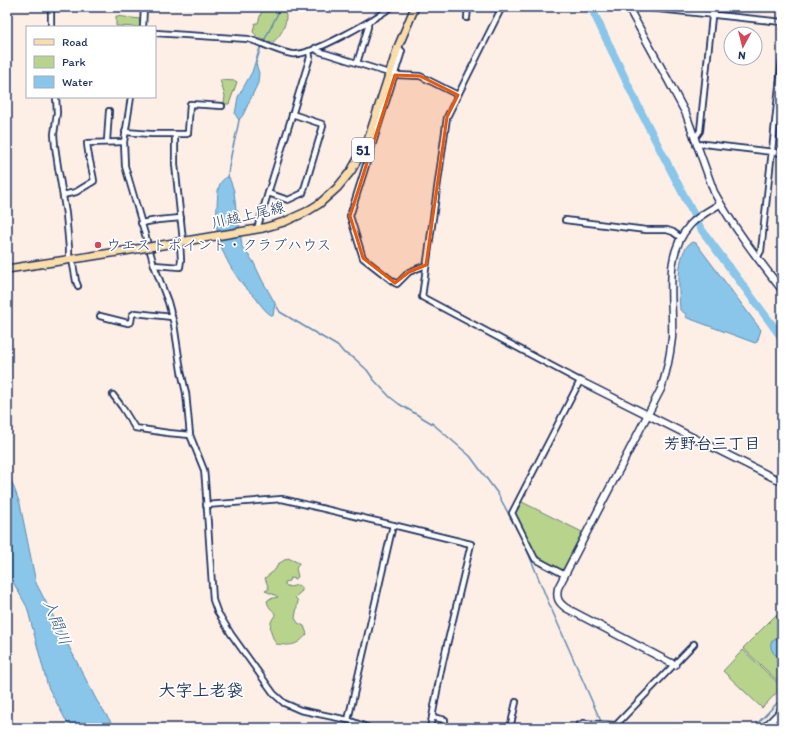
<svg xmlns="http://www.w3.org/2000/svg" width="789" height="735" font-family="Itim,'Klee One',sans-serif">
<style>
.green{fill:#b8d48c;stroke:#6a8275}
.water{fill:#89c6e9;stroke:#5d8ab1}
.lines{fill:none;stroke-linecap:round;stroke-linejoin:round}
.stream{stroke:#5d8ab1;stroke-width:1.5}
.river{stroke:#89c6e9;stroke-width:8}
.minor-casing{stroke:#1b2f5e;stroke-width:8}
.tertiary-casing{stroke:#1b2f5e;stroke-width:9}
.primary-casing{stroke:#1b2f5e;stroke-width:10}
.minor{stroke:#fff;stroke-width:4.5}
.tertiary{stroke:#fff;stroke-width:6}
.primary{stroke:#fbddab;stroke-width:7}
.primary-bridge-casing{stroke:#1b2f5e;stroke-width:10;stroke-linecap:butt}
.primary-bridge{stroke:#fbddab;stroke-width:7}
.marked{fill:#e8590c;fill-opacity:0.2;stroke:#e8590c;stroke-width:3;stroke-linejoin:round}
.poi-dot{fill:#d1495b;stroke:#fff;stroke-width:1.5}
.labels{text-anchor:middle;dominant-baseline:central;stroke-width:3.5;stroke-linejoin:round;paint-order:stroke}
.shield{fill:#fff;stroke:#5f6d8e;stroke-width:1}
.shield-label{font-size:14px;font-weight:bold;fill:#1b2f5e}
.street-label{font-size:15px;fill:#1b2f5e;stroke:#fff}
.poi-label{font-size:15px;fill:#1b2f5e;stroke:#fff;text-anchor:start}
.neighbourhood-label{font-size:16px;font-weight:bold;fill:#1b2f5e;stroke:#fff}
.water-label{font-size:16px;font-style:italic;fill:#3c5c88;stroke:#fff}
.quarter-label{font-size:17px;font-weight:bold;fill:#1b2f5e;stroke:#fff}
</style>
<rect width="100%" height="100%" fill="#feefe6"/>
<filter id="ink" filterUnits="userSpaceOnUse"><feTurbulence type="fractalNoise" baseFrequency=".025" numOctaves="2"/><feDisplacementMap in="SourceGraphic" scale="8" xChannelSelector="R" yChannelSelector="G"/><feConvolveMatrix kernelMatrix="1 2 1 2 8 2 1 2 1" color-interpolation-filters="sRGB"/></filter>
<g filter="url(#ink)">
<g class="green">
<path d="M263 7H288L285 12C289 21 280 39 271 43L258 37 253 32 255 23H258Z"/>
<path d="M116 16 140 19V27L116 26Z"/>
<path d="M220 80 236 81 237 82 229 104H224L225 96Z"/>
<path d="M520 501 582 532 563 569 561 570 536 558 514 513Z"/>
<path d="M288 558 299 563V565L296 568 298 577 295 579 290 578 289 581 285 582V585L290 587 298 585 302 588V591L295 597 298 601 295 618 298 623 304 626 307 634C297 646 291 646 276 644 272 637 268 627 272 620 273 617 275 617 275 614 274 610 269 610 267 601L269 599 278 597 275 595 265 591 269 589 265 578 275 570 278 564Z"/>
<path d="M776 615 782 621V685L743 648Z"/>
<path d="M743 650 782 687 762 708 723 671Z"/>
</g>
<g class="water">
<path d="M261 47 256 64 259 73 258 83 243 115 239 120 235 114 238 97 252 72 260 47Z"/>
<path d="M229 177 234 191 236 210 238 211 242 247 253 261 262 280 275 303 273 316C264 312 259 301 252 294 236 280 220 252 217 231 216 218 217 204 218 191 219 184 222 178 229 177Z"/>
<path d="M692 242 696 243 761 330 757 342 755 343 685 317 686 314 680 310C679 294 675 251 692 242Z"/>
<path d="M7 469 20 504 36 583 97 701 115 728H70L48 687 27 607 13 582 7 566Z"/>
<path d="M776 639 778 640 780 644 782 646V657C774 656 770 651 771 642Z"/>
</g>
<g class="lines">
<g class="stream">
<path d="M261 47 281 7"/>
<path d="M228 177C229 156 236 139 239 120"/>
<path d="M276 305 280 312 339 347 344 353 354 358 367 370 374 380 390 397 399 404 433 424 470 456 498 494 525 545 547 599 598 715 604 727 611 728"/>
<path d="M753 728 782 698"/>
</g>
<path class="river" d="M591 7 640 110 701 229 782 338"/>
<defs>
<g id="minor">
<path d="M51 7V27"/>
<path d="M502 7 447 117 422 297 580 381 512 513 535 559 565 575"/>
<path d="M631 11 634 9 640 7 782 22"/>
<path d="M467 18 468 7"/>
<path d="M143 27 144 7"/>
<path d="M155 33 248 39C263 43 278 52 292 54 311 57 374 19 392 7"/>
<path d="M398 47 402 51 350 216 363 258 395 283 397 284 409 272 426 265"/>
<path d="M315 48 318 51 395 75 420 76 458 95"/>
<path d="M357 63 368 27V23"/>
<path d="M56 97 57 113 54 134 55 146 58 167 66 214 69 248V260"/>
<path d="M131 97 124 142 125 166 154 265 168 302 174 324 181 371 186 393 190 435 204 470 205 480 213 600 217 611 231 634 274 694 284 703 300 710 348 720 369 728"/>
<path d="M125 132 151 134H187L188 133 190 104 222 106"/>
<path d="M175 134V164L183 241"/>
<path d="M694 139 700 131 713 7"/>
<path d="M107 141 109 111"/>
<path d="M696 145 704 144 782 153"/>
<path d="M268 193 288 200 303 193 323 126 322 124 292 114"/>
<path d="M63 195 76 192 94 181C92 168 88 156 87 143L124 142"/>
<path d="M565 220 646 230H667L673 232 681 238"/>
<path d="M141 223 158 220 181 218"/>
<path d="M257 229 310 57 309 51"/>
<path d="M757 258 761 251 782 59"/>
<path d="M72 259 76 281 78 286"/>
<path d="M154 265 180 267 181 260 180 242"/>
<path d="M100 316 128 323 131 322 132 315 135 313 172 317"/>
<path d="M113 395 122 407 135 428 168 433 190 435"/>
<path d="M206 505 282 499 393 525 348 720"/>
<path d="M393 525 471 544 441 670 430 728"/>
<path d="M432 717 445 720 444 728"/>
<path d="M510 728 516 702"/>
<path d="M578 728 579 725 583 723 616 725 694 644"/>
</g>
<g id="tertiary">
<path d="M628 7 669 82 686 114 714 192C733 227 758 259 782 290"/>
<path d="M580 381 782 482"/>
<path d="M675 665 566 608C558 602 556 598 558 588L661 389C667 372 670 355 672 338 674 300 662 256 690 225 698 216 710 210 720 204"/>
<path d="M764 728 782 710"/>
</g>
<g id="primary">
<path d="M162 245 263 228 284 222 306 212 319 204 337 188 351 171 367 143 398 47 415 7"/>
<path d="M7 269 86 257"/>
</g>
</defs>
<use href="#minor" class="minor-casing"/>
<use href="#tertiary" class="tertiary-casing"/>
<use href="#primary" class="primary-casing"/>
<use href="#minor" class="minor"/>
<use href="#tertiary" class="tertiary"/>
<use href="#primary" class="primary"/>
<defs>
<path id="primary-bridge" d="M86 257 162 245"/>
</defs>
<use href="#primary-bridge" class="primary-bridge-casing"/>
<use href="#primary-bridge" class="primary-bridge"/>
</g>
</g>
<path class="marked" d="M395 75 420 76 458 95 447 117 426 265 409 272 395 283 363 258 350 216Z"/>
<circle class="poi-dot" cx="98" cy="245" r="4"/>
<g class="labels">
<rect class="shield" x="352" y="138" width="22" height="24" rx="3"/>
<g class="shield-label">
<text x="363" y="150">51</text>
</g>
<g class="street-label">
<text transform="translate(248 215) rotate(-13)">川越上尾線</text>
</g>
<g class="poi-label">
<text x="106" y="245">ウエストポイント・クラブハウス</text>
</g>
<g class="neighbourhood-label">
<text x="712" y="443">芳野台三丁目</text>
</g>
<g class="water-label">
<text transform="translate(57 622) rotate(68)">入間川</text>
</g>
<g class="quarter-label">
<text x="201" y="690">大字上老袋</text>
</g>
</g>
<rect width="789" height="735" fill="none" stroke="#fff" stroke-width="24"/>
<rect x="12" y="12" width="765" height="711" fill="none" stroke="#1b2f5e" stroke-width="1.5" filter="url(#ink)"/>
<rect x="26" y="26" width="130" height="72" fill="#ffffff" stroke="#a4acbf"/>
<rect x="34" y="39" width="20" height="6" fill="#fbddab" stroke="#a4acbf"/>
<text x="62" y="46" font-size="12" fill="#1b2f5e">Road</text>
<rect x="34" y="56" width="20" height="12" fill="#b8d48c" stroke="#a4acbf"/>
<text x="62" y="66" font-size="12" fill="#1b2f5e">Park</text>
<rect x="34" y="76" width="20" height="12" fill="#89c6e9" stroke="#a4acbf"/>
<text x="62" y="86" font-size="12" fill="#1b2f5e">Water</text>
<g transform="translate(743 46) rotate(187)"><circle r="19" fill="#ffffff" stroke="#a4acbf"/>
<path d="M0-3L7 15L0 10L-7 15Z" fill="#d1495b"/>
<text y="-6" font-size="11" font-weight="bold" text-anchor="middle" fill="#1b2f5e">N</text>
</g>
</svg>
